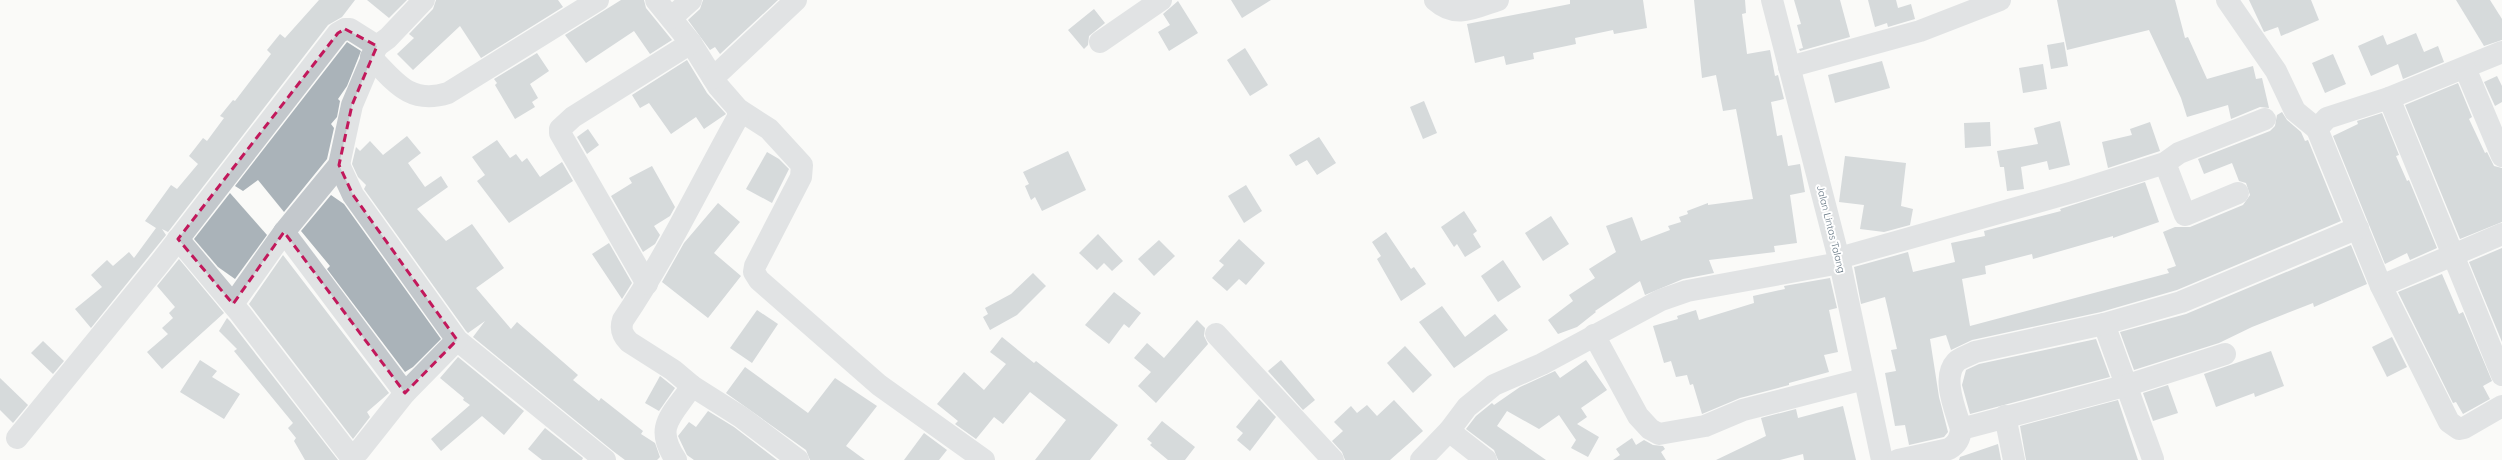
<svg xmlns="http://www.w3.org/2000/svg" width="2502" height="460" font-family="Quicksand,sans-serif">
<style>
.building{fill:#aab3b9}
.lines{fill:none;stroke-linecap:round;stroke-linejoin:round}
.minor{stroke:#c3c8cc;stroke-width:22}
.marked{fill:none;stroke:#c2185b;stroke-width:3;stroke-dasharray:8 5;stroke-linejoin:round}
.labels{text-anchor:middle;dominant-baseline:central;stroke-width:4;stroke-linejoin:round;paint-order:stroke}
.street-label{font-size:10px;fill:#657683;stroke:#fff}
</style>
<rect width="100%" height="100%" fill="#fafaf8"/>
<g class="building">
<path d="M319 0H355L342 17 328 25 168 232 162 229 166 235 91 328 75 309 102 287 91 275 107 260 113 266 129 252 134 258 156 228 145 221 171 185 177 189 198 164 189 156 203 138 207 141 224 118 220 116 233 100 235 101 271 54 267 50 280 34 285 38Z"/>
<path d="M367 0H407L389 18Z"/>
<path d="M436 0H558L563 7 481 58 460 26 413 70 397 54 414 38 409 34 433 9Z"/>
<path d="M621 0H644L646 8 672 40 650 54 634 31 586 63 565 35Z"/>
<path d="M703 0H778L720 54 715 47 710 50 688 20 700 9Z"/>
<path d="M1231 0H1271L1242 18Z"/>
<path d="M1570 0H1643L1647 28 1614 34 1613 30 1575 38 1576 44 1533 53 1534 59 1506 65 1504 56 1475 63 1467 24 1570 4Z"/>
<path d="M1694 0H1745L1746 13 1742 14 1747 54 1770 50 1775 76 1778 75 1784 99 1771 102 1777 136 1782 135 1788 166 1800 164 1805 192 1790 195 1797 243 1774 246 1775 252 1709 260 1714 273 1683 279 1645 295 1640 281 1595 311 1596 312 1577 327 1558 334 1548 320 1573 301 1569 295 1595 278 1589 269 1616 252 1606 226 1632 217 1641 241 1670 230 1668 226 1681 222 1679 217 1688 214 1687 211 1708 203V205L1753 199 1736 109 1723 111 1716 75 1702 78Z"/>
<path d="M1794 0H1840L1850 37 1800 51 1799 49 1803 48 1797 25 1801 24Z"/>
<path d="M1868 0H1896L1898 8 1911 4 1915 19 1888 27 1887 23 1875 27Z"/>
<path d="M2057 0H2175L2185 38 2188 37 2207 79 2253 66 2256 79 2262 78 2269 108 2260 107 2231 119 2228 105 2187 117 2181 98 2149 30 2067 50Z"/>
<path d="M2249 0H2311L2319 20 2281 36 2278 27 2264 32Z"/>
<path d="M2456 0H2490L2502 19V40L2484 46Z"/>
<path d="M1178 1 1198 33 1169 51 1158 32 1170 25 1163 14Z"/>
<path d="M1094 9 1105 23 1089 36 1088 45 1084 49 1068 30Z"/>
<path d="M2416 33 2424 52 2438 46 2444 62 2403 79 2398 64 2371 76 2358 46 2383 35 2387 45Z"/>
<path d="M347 42 361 51 347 86 338 99 340 101 337 117 331 124 334 128 327 159 284 212 258 180 243 191 235 186Z"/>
<path d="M2064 42 2068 66 2051 69 2047 45Z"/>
<path d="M1245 48 1268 85 1250 96 1227 60Z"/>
<path d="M537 53 549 71 530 84 538 98 532 102 535 107 515 119 495 85 497 83 494 79Z"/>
<path d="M2333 54 2346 84 2325 93 2312 63Z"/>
<path d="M687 60 707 93 726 114 704 129 696 117 671 134 649 103 640 108 632 95Z"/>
<path d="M1882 61 1890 88 1835 103 1828 75Z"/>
<path d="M2043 64 2047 89 2023 93 2019 68Z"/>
<path d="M2497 76 2502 86V102L2495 106 2484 82Z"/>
<path d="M2458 83 2472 117 2469 119 2485 153 2487 152 2494 166 2502 168V222L2460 239 2405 105Z"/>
<path d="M1424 101 1437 133 1423 139 1410 107Z"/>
<path d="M2282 112 2287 120 2301 132 2305 141 2308 140 2341 221 2177 290 2101 312 1972 340 1951 350 1946 335 1930 339 1939 397 1948 432 1944 437 1909 445 1905 425 1895 426 1885 373 1896 371 1891 350 1897 349 1885 297 1861 304 1854 267 1908 252 1913 272 1955 262 1951 243 1985 236 1984 231 2061 211 2060 209 2145 182 2159 222 2113 238V236L2033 259 2032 254 1985 266 1986 274 1962 279 1970 326 2169 273 2167 269 2176 266 2163 232 2175 227H2190L2243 205 2250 195 2246 183 2239 181 2232 163 2204 174 2198 159 2270 131 2275 126 2277 115Z"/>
<path d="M2382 113 2399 155 2396 156 2407 181 2409 180 2437 248 2410 260 2407 253 2385 264 2333 136 2358 124 2357 121Z"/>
<path d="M2060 121 2070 165 2049 170 2047 161 2021 167 2024 189 2007 191 2004 167H2000L1997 151 2038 144 2034 128Z"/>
<path d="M1990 122 1991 146 1965 148 1964 123Z"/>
<path d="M2150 122 2160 151 2108 168 2102 142 2132 135 2130 129Z"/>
<path d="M588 129 599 145 587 154 577 137Z"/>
<path d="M407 136 421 153 408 163 425 187 441 176 448 187 417 209 446 241 472 224 504 268 476 288 511 329 517 322 578 375 573 380 599 401 601 398 643 431 641 434 655 443 660 457 657 460H625L613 451 473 337 485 321 468 333 466 331 364 189 366 185 358 177 352 164 356 147 360 151 370 141 383 155Z"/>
<path d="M1319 137 1336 163 1317 175 1307 160 1296 166 1289 155Z"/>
<path d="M497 140 510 158 516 154 522 162 527 158 540 177 562 162 573 181 509 223 477 181 485 175 472 157Z"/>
<path d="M1068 151 1086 190 1042 211 1035 197 1031 200 1025 186 1029 184 1023 172Z"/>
<path d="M767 152 779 159 789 169 772 203 746 189Z"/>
<path d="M1845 156 1906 163 1901 206 1913 209 1910 225 1884 232 1860 229 1864 205 1839 202Z"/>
<path d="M652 166 675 207 670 216 654 226 660 235 655 244 643 252 611 196 632 183 629 178Z"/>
<path d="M1246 185 1262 211 1244 223 1228 196Z"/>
<path d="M230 193 267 235 235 279 218 267 194 239Z"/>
<path d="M331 195 344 204 441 339 413 367 405 372 327 269 330 266 301 231Z"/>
<path d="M718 203 740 222 714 253 741 276 708 318 662 282 684 243Z"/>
<path d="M1464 211 1477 231 1473 234 1481 247 1465 257 1457 244 1454 247 1441 227Z"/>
<path d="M1551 216 1569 244 1543 261 1525 233Z"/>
<path d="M1386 232 1411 269 1414 267 1426 284 1401 301 1377 259 1381 256 1372 242Z"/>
<path d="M1098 234 1123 261 1112 271 1104 263 1097 270 1079 253Z"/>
<path d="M1239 239 1265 263 1246 285 1239 279 1227 291 1212 278 1224 265 1219 261Z"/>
<path d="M1159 240 1175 256 1154 276 1138 259Z"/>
<path d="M609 243 632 283 622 299 592 254Z"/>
<path d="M2351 245 2367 284 2314 307 2313 303 2252 327 2219 343 2134 370 2120 332 2186 314Z"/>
<path d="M2502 248V342L2469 262Z"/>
<path d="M283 255 389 393 367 412 370 417 353 439 249 304Z"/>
<path d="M179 259 224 313 162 369 147 352 168 334 162 328 173 318 169 313 175 307 157 286Z"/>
<path d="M1503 260 1521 287 1498 302 1481 276Z"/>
<path d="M1033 273 1046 286 1017 315 990 330 983 317 988 314 985 308 1011 294Z"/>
<path d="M2442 274 2459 314 2463 312 2492 381 2483 386 2490 399 2463 414 2456 402 2453 403 2398 292Z"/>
<path d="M1830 278 1837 308 1829 310 1838 352 1824 355 1829 372 1789 383V385L1740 398 1702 414 1693 384 1690 385 1687 375 1676 377 1671 361 1664 363 1653 326 1678 319 1677 316 1696 310 1699 320 1754 303 1753 296 1785 289 1784 286Z"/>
<path d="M1114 292 1141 313 1129 328 1124 324 1109 344 1085 325Z"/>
<path d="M1442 306 1465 337 1495 314 1508 330 1454 368 1419 322Z"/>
<path d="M757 310 778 324 752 363 730 348Z"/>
<path d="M227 318 230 321 338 460H305L294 441 296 438 288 428 293 423 234 351 237 349 219 331Z"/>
<path d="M1197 320 1205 328 1204 336 1208 344 1156 403 1138 386 1151 372 1134 358 1147 343 1164 358Z"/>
<path d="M1002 337 1034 363 1036 361 1118 425 1090 460H1035L1066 420 1030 392 1003 424 994 417 976 439 955 424 958 421 937 404 964 372 984 390 1006 364 990 352Z"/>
<path d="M2392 337 2407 367 2387 377 2372 347Z"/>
<path d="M2096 339 2110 377 1970 414 1962 385 1966 370 1979 364Z"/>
<path d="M43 341 64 361 53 374 31 353Z"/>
<path d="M1405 346 1432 375 1413 393 1387 363Z"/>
<path d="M2271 351 2284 386 2255 397 2254 393 2216 407 2204 374Z"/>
<path d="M458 357 524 411 504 435 482 416 441 451 431 439 470 405 463 400 464 398 440 378Z"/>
<path d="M200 360 217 371 212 377 240 394 224 419 180 392Z"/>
<path d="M1281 360 1315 400 1303 410 1268 371Z"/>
<path d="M1586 360 1607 390 1581 408 1587 417 1577 424 1599 437 1588 457 1571 448 1576 440 1559 415 1539 429 1507 411 1497 426 1546 460H1498L1494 450 1466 429 1476 416 1492 403 1494 405 1520 387 1555 371 1560 378Z"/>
<path d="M745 367 808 413 835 378 877 406 846 446 865 460H810L806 450 726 393Z"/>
<path d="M660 376 675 388 659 411 645 403Z"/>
<path d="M0 378 28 405 13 423 0 410Z"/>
<path d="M2168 385 2178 413 2153 421 2143 393Z"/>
<path d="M1259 399 1276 417 1250 451 1237 440 1243 433 1236 427Z"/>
<path d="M1394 400 1423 431 1390 460H1345L1342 452 1332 441 1343 431 1334 422 1351 406 1357 413 1367 405 1377 416Z"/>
<path d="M2118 400 2138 460H2026L2020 426Z"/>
<path d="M1843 406 1856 460H1804L1803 454 1780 460H1716L1766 436 1761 418 1796 409 1798 418Z"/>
<path d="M708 411 734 427 777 460H694L687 455 678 436 689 422 696 427Z"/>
<path d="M1162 421 1195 447 1185 460H1168L1150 445 1152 443 1147 439Z"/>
<path d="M545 428 583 458 582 460H542L528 449Z"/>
<path d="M924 433 947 450 939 460H904Z"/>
<path d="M1632 438 1636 445 1644 440 1653 445 1663 446 1665 449 1661 452 1666 460H1613L1620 455 1616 449Z"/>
<path d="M1998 444 2001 460H1959L1960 457Z"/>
</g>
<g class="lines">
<g class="minor">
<path d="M656 0 691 43 718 86 738 109 769 129 802 165 801 177 755 266 754 272 759 280 879 385 984 460"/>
<path d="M1435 0C1456 19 1474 8 1498 0"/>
<path d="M1772 0 1840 263 1882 460"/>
<path d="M2227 0 2276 71 2295 111 2317 129"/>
<path d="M671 18 691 0"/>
<path d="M1100 42 1161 0"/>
<path d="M2502 52 2389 98 2327 118 2317 129 2381 286 2449 422 2459 429 2464 428 2502 406"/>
<path d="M371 57C395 82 410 105 448 93L598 0"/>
<path d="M1789 67 1920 31 2000 0"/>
<path d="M2465 68 2502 156"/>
<path d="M713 78 796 0"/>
<path d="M2389 98 2502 375"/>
<path d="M738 109V117C700 185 667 255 623 320 620 329 622 335 629 342L673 370 692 386 741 417 798 460"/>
<path d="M2165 163 2185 215 2238 193"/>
<path d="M339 165 353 195 457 340 605 460"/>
<path d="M284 232 405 393"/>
<path d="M178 239 240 313 348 453 359 451 405 393 457 340"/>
<path d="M1839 258 2073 192 2165 163 2179 153 2265 119"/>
<path d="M647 284 560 133V129L573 117 691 43"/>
<path d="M2381 286 2502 234"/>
<path d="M233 304 284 232 339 165 352 105 377 46"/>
<path d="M2104 324 2153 459"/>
<path d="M1216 334 1333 460"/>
<path d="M1594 335 1638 416 1650 429 1659 434 1705 426 1743 410 1864 379"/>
<path d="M2005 416 2014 460"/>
<path d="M1961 429 2128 385 2225 354"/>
<path d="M1449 431 1486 460"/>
<path d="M17 438 159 264 338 33 345 29H350L377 46 388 38 424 0"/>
<path d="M676 460C653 426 672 416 692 386"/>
<path d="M1421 460 1449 431 1467 407 1494 385 1542 364 1661 300 1687 291 1840 263"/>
<path d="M1898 460 1949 449C1957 444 1960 439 1961 429 1956 411 1941 378 1956 362 1960 358 1970 355 1975 352L2104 324 2181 302 2358 228"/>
</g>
</g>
<path d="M0 0H2502V460H0ZM345 29 377 46 352 105 339 165 353 195 457 340 405 393 284 232 233 304 178 239 338 33Z" fill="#fafaf8" fill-opacity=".55" fill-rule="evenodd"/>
<path class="marked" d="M345 29 377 46 352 105 339 165 353 195 457 340 405 393 284 232 233 304 178 239 338 33Z"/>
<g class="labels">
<g class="street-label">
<text transform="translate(1831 229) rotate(76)">Jalan Lintas Talang</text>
</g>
</g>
</svg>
